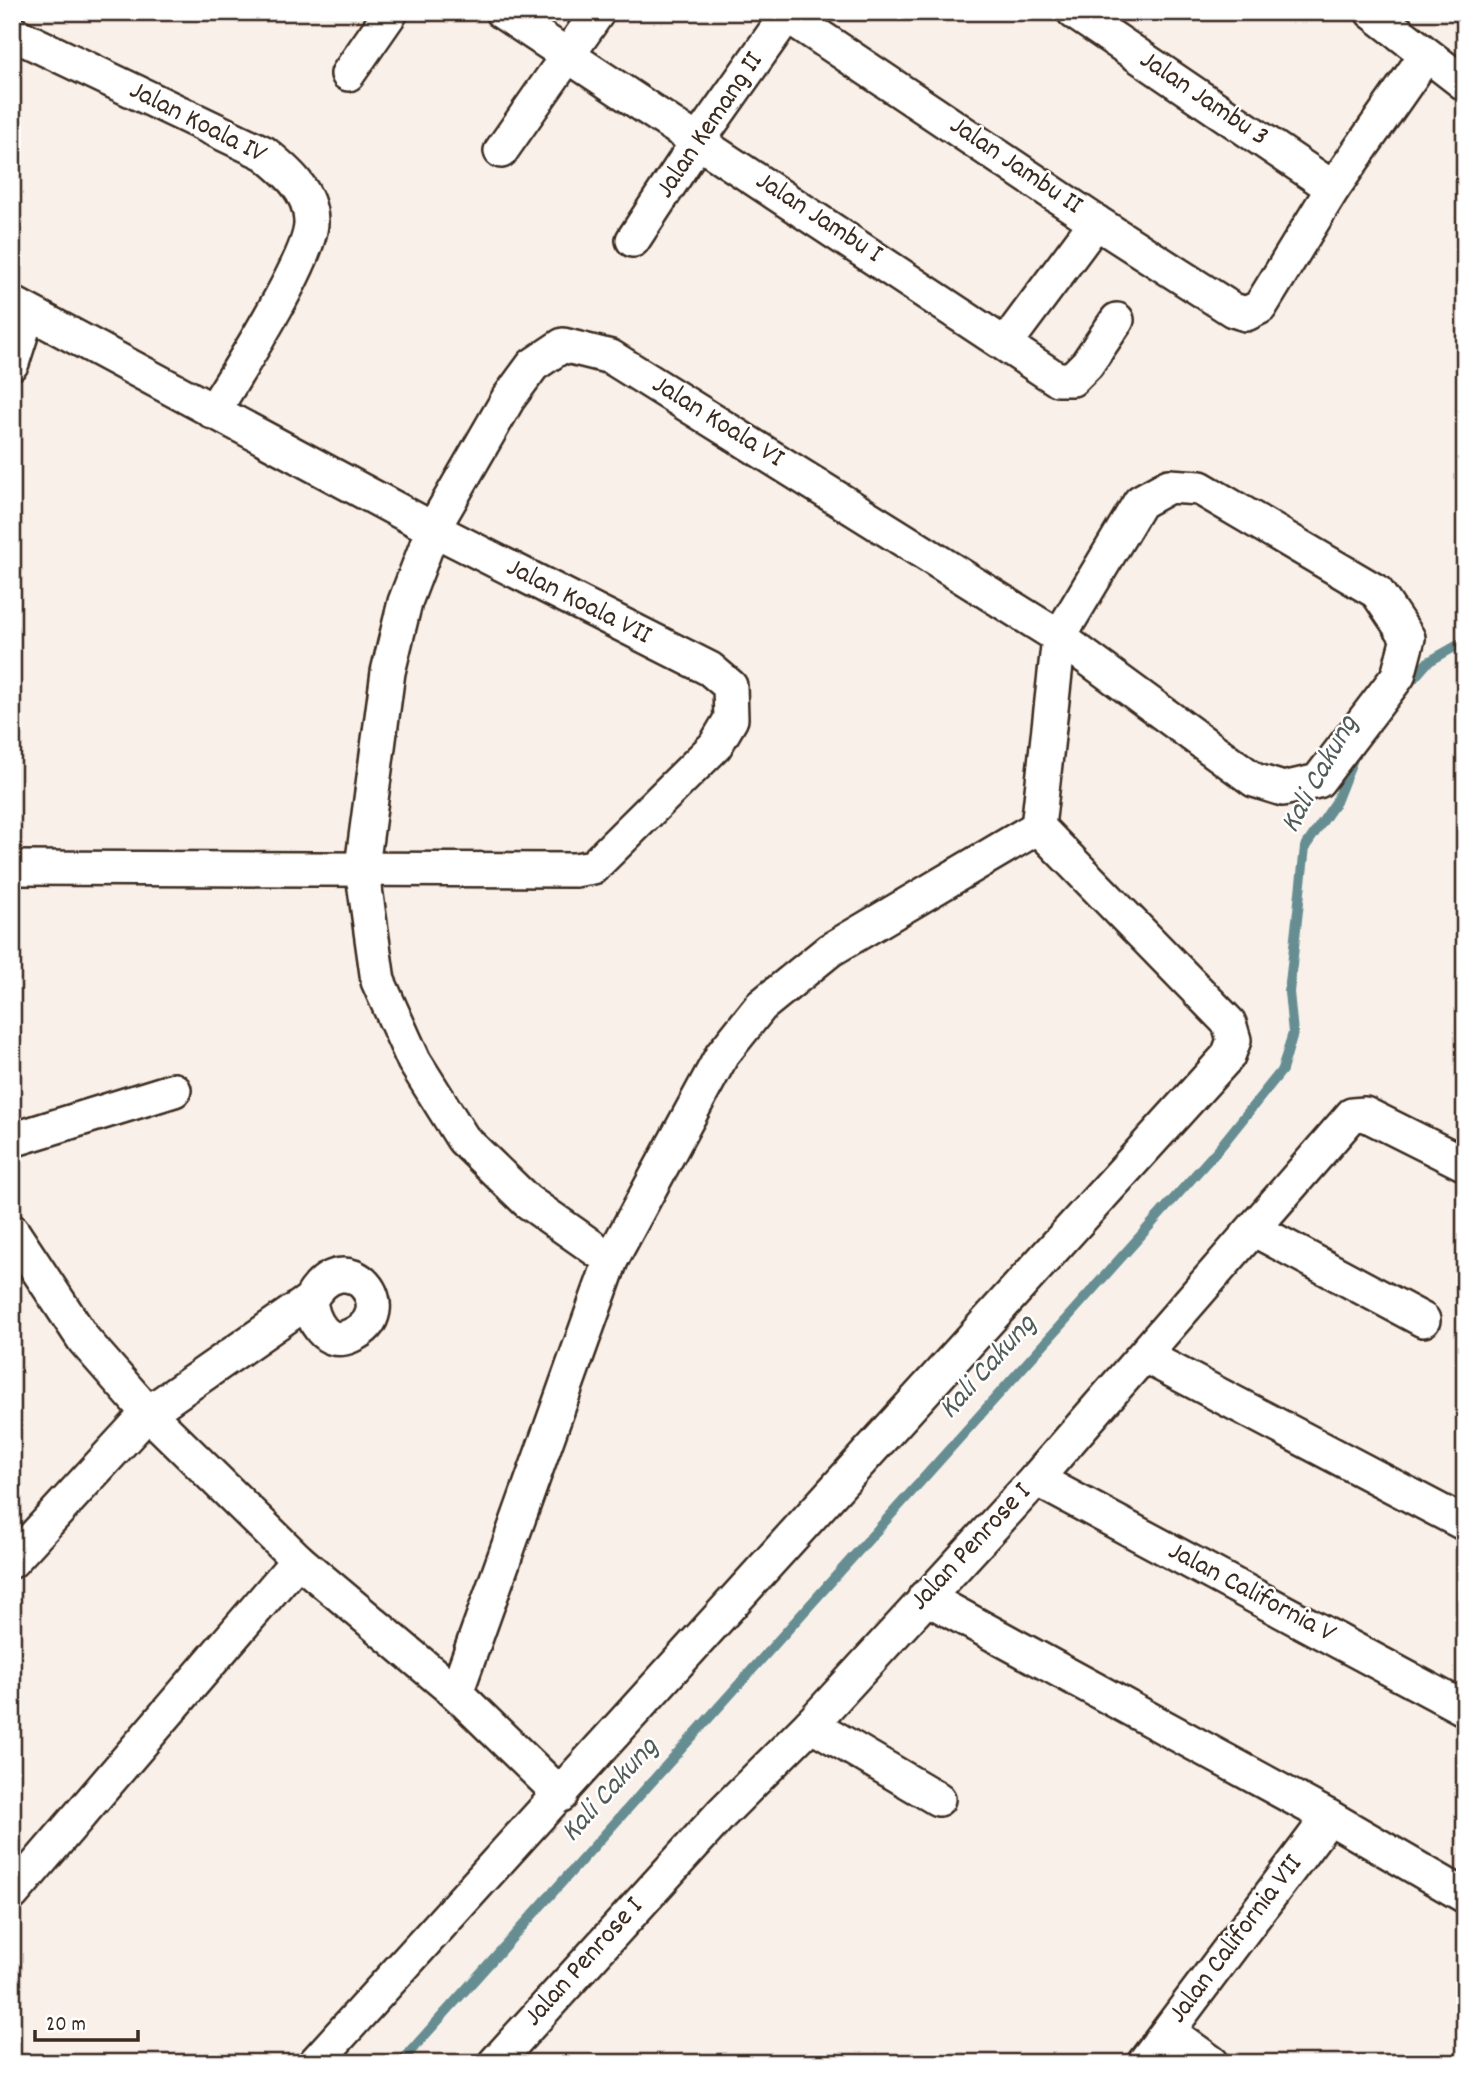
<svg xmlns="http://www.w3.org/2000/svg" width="1477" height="2075" font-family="Dekko,sans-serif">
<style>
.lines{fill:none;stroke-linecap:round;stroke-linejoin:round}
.stream{stroke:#668e92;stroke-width:10}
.minor-casing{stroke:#3b2a1e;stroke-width:38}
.minor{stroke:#fff;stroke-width:33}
.labels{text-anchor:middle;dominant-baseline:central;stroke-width:5;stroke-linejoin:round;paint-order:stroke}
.street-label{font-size:28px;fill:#3b2a1e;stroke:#fff}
.water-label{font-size:30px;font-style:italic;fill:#515c58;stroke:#fff}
</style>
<rect width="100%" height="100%" fill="#f9f0ea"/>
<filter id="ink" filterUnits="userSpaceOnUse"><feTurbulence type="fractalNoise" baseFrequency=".0143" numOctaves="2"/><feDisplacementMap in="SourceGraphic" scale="14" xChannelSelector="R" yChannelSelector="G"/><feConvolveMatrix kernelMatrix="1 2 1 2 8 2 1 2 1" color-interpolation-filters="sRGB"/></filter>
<g filter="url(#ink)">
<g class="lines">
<g class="stream">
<path d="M1407 686 1428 662 1465 641"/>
<path d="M400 2063 1221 1146 1282 1070 1293 1033 1289 992 1305 847 1336 802 1355 754"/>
</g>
<defs>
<g id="minor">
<path d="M502 12 1057 379H1072L1087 364 1117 320"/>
<path d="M1074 12 1333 188"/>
<path d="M1372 12 1465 84"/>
<path d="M787 15 1096 222 1233 310 1246 314 1260 307 1333 188 1426 55"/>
<path d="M12 33 264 153C286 171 310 190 311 221 313 256 234 377 213 412"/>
<path d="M348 74 391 12"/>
<path d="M501 151 598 12"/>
<path d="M633 240 698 141 789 12"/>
<path d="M12 303 433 529 710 669 730 686 731 719 715 746 593 867 575 870 12 868"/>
<path d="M1006 343 1096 222"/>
<path d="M12 363 28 313"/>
<path d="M12 1140 174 1090"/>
<path d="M1255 1230 1423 1320"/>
<path d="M12 1231 84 1340 148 1413 298 1560 456 1693 561 1795"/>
<path d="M1145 1356 1465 1524"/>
<path d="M1036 1479 1465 1709"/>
<path d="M12 1561 148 1413 310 1300C346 1236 407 1312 350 1336 325 1347 312 1320 310 1300"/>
<path d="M925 1597 1329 1817 1465 1896"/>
<path d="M456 1693 611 1260 722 1055 761 1006 830 950 1038 827"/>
<path d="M811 1724 938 1799"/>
<path d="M12 1894 298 1560"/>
<path d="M1169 2032 1212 2063"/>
<path d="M315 2063 1228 1056 1234 1040 1229 1023 1038 827 1059 637 1140 502 1169 486 1200 488 1377 592 1408 638 1398 676 1318 781 1283 789 1254 780 1059 637 611 357 563 345 533 365 508 399 433 529 405 602 388 672 362 867 378 981 414 1061 463 1139 527 1201 611 1260"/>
<path d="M495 2063 722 1813 811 1724 1036 1479 1352 1115 1365 1114 1465 1164"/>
<path d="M1144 2063 1329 1817"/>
</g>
</defs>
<use href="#minor" class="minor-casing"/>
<use href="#minor" class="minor"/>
</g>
</g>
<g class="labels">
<g class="street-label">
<text transform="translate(1203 100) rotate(34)">Jalan Jambu 3</text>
<text transform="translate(197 124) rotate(27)">Jalan Koala IV</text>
<text transform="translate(711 126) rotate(-56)">Jalan Kemang II</text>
<text transform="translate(1015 167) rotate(34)">Jalan Jambu II</text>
<text transform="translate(818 219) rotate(33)">Jalan Jambu I</text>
<text transform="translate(717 423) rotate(32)">Jalan Koala VI</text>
<text transform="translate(578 603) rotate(27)">Jalan Koala VII</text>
<text transform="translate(972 1548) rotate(-47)">Jalan Penrose I</text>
<text transform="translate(1251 1594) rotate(28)">Jalan California V</text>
<text transform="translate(1237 1940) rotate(-53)">Jalan California VII</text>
<text transform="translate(585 1963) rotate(-48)">Jalan Penrose I</text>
</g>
<g class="water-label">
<text transform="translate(1321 775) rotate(-61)">Kali Cakung</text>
<text transform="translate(989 1368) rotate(-48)">Kali Cakung</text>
<text transform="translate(611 1791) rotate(-48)">Kali Cakung</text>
</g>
</g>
<rect width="1477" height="2075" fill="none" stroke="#fff" stroke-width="42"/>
<rect x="21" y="21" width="1435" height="2033" fill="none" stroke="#3b2a1e" stroke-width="2.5" filter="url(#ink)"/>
<path d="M35 2030v10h103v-10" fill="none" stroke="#3b2a1e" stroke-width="3.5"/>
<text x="46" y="2030" font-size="21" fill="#3b2a1e" stroke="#ffffff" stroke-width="5" paint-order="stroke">20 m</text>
</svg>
